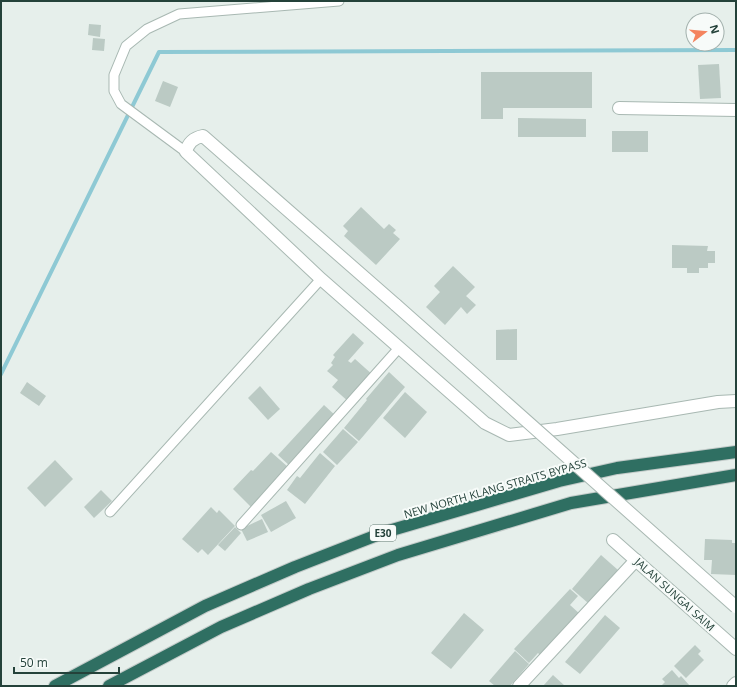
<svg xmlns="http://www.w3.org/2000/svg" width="737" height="687" font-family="'Open Sans',sans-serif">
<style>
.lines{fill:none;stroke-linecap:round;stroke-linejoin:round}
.stream{stroke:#8ec9d4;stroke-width:4}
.building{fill:#bbcac4}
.lane-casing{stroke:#a8b8b2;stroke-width:11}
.street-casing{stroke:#a8b8b2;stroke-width:14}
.highway-casing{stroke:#c2cac8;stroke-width:14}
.lane{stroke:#fff;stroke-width:9}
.street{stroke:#fff;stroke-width:12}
.highway{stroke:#2f6f62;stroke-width:12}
.street-bridge-casing{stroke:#a8b8b2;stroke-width:14;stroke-linecap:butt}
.street-bridge{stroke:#fff;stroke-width:12}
.labels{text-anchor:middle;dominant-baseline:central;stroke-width:4;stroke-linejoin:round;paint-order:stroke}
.shield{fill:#f7fbf9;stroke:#637a73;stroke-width:1}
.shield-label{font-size:10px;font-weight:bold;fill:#24423a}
.street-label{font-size:11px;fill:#24423a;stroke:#f7fbf9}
</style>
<rect width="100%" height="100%" fill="#e6efeb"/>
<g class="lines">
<path class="stream" d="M1 374 159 52 736 50"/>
</g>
<g class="building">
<path d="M89 24 101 25 100 37 88 35Z"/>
<path d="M93 38 105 39 104 51 92 50Z"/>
<path d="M719 64 721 98 700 99 698 65Z"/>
<path d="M481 72H592V108H503V119H481Z"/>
<path d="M163 81 178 87 170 107 155 101Z"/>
<path d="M518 118 586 119V137H518Z"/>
<rect x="612" y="131" width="36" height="21"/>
<path d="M361 207 384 229 389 224 396 230 393 233 400 239 376 265 344 236 348 231 343 226Z"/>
<path d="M672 245 708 246 707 251H715V263H708V268H699V273H687V268H672Z"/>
<path d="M453 266 475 287 466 296 476 305 467 314 461 307 445 325 426 307 440 292 434 286Z"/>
<path d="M517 329V360H496V330Z"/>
<path d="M353 333 364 343 348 361 351 363 355 359 374 376 350 403 332 387 338 380 327 371 333 365 331 363 335 357 333 355Z"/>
<path d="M389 372 405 387 359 441 344 428 367 400 366 399Z"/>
<path d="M27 382 46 396 39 406 20 393Z"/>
<path d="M260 386 280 409 268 420 248 398Z"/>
<path d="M405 392 427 412 405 438 383 418Z"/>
<path d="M324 405 337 417 291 467 278 455Z"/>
<path d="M343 429 358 442 337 465 323 452Z"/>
<path d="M271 452 288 467 251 507 233 489 251 470 253 471Z"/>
<path d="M320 453 335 466 305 504 287 490 297 476 300 478Z"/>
<path d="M55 460 73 479 45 507 27 488Z"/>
<path d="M101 490 112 501 94 518 84 507Z"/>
<path d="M286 501 296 518 271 532 261 515Z"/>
<path d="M211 507 217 513 219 510 235 526 208 555 202 549 198 553 182 539Z"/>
<path d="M262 519 268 532 247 541 241 529Z"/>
<path d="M235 527 241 533 225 551 218 545Z"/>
<path d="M705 539 732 540V543H736V575L711 574 712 560H704Z"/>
<path d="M601 555 618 570 588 603 572 589Z"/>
<path d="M570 589 578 596 570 605 581 615 542 657 538 653 529 663 514 649Z"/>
<path d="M464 613 484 630 451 669 431 653Z"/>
<path d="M605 615 620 628 580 674 565 662Z"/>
<path d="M695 645 701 651 698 654 704 660 686 678 674 666Z"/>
<path d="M515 651 529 664 510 686H495L489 681Z"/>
<path d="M672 670 679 678 681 676 690 686H661L665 682 662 679Z"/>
<path d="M553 675 565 686H543Z"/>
</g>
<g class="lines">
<defs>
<g id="lane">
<path d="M186 152 121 104 114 91V75L126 46 147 29 179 14 339 1"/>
<path d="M110 512 321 279"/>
<path d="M241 525 399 348"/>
</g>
<g id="street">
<path d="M619 108 736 110"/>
<path d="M396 305 203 136C193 138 188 143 186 152L321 279 485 423 509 435 557 429 718 402 736 401"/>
<path d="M613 540 736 649"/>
<path d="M519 686 636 560"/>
<path d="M733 686 736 683"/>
</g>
<g id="highway">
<path d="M55 686 205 606 295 567 385 532 559 481 617 468 736 452"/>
<path d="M109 686 221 627 309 589 398 555 571 503 736 475"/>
</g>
</defs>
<use href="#lane" class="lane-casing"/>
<use href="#street" class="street-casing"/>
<use href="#highway" class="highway-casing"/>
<use href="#lane" class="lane"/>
<use href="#street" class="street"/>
<use href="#highway" class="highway"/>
<defs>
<path id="street-bridge" d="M396 305 736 607"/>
</defs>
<use href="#street-bridge" class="street-bridge-casing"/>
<use href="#street-bridge" class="street-bridge"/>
</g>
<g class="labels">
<rect class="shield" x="370" y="525" width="26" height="16" rx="3"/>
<g class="shield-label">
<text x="383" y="533">E30</text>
</g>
<g class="street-label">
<text transform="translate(495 488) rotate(-16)">NEW NORTH KLANG STRAITS BYPASS</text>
<text transform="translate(675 594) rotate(42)">JALAN SUNGAI SAIM</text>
</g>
</g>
<rect width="737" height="687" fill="none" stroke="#24423a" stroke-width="4"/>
<g transform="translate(705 32) rotate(74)"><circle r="19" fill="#f7fbf9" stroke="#a3b1ad"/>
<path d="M0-3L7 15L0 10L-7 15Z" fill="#f4845f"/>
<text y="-6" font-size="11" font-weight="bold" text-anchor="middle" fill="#24423a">N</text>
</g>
<path d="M14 667v6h105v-6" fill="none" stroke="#24423a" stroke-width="2"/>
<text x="20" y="667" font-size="12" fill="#24423a" stroke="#f7fbf9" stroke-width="3" paint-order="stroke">50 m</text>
</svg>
